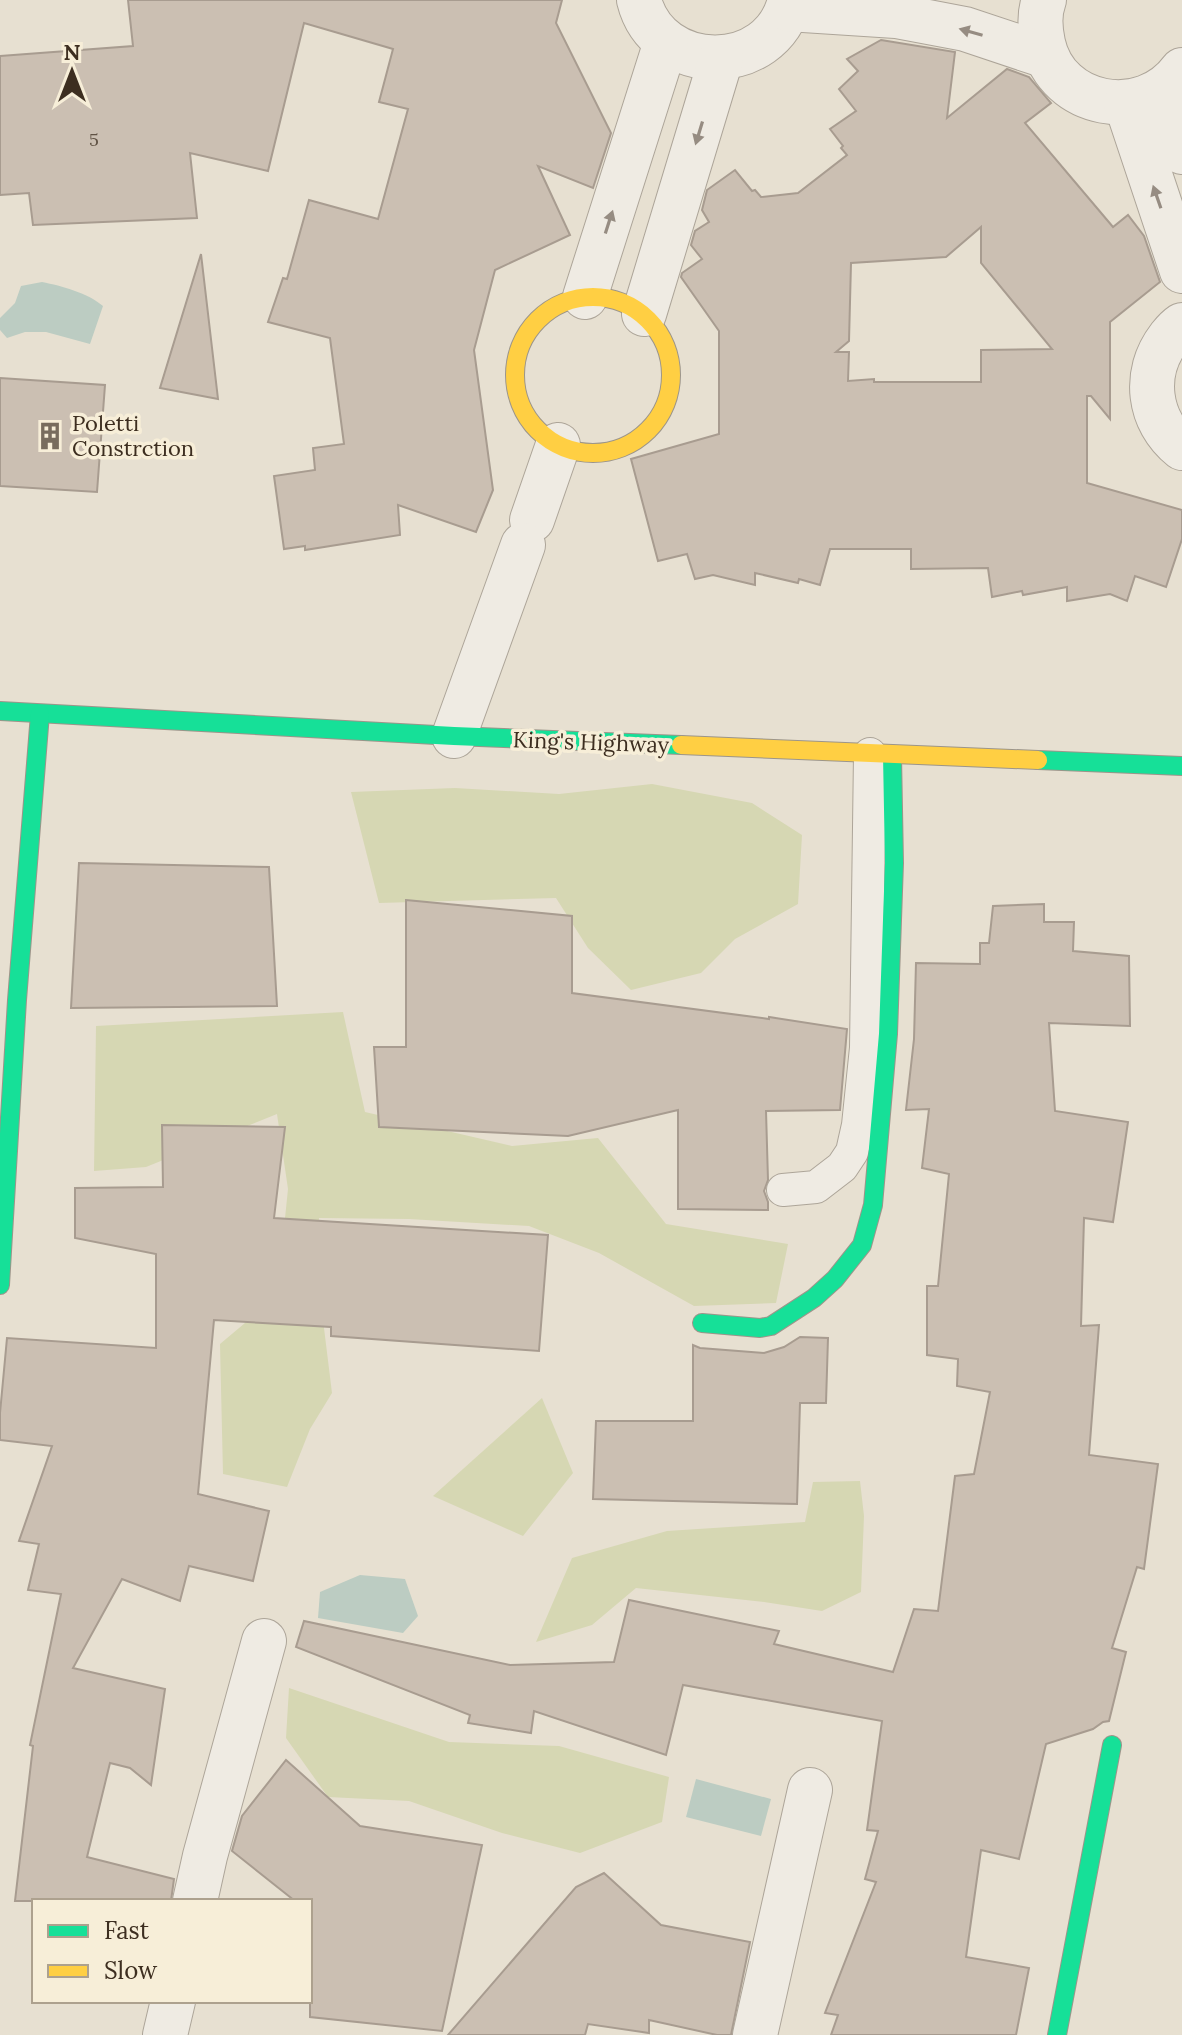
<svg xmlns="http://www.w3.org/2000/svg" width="1182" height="2035" font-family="Lora,serif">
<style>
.green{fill:#d6d7b3}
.water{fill:#bcccc2}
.building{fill:#cbbfb2;stroke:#a89c90;stroke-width:2;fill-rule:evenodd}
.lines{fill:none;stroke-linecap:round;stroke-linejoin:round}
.lane-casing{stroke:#ada599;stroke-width:34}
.street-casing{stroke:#ada599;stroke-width:46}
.fast-casing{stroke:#9c958a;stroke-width:20}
.slow-casing{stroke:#9c958a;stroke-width:20}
.lane{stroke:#efebe3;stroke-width:32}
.street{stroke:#efebe3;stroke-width:44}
.fast{stroke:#16e098;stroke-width:18}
.slow{stroke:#ffcf43;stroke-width:18}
.oneway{fill:#968c82}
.labels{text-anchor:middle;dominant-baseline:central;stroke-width:7;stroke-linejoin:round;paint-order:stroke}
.number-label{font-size:18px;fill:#605244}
.poi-label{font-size:22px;fill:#3d2e20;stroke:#f7eed8;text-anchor:start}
.street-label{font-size:22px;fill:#3d2e20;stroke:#f7eed8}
</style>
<rect width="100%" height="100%" fill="#e7e0d1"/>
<g class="green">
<path d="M652 784 752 803 802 835 798 904 735 939 701 973 631 990 588 948 556 898 379 903 351 792 455 788 559 794Z"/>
<path d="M343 1012 365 1112 512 1146 598 1138 666 1224 788 1244 776 1303 694 1306 599 1253 529 1226 409 1219 319 1218 323 1320 332 1393 310 1429 287 1487 223 1474 220 1344 277 1296 288 1189 277 1114 146 1167 94 1171 96 1026Z"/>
<path d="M542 1398 573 1473 523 1536 433 1496Z"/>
<path d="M860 1481 864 1516 861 1592 822 1611 764 1602 636 1588 592 1625 536 1642 572 1558 667 1531 805 1522 813 1482Z"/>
<path d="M289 1688 449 1742 559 1746 669 1777 662 1822 580 1853 502 1833 409 1801 328 1797 286 1738Z"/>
</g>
<g class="water">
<path d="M42 282C62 286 88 293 103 306L90 344 46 332H25L7 338 0 330V318L15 303 21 286Z"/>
<path d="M360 1575 405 1579 418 1616 403 1633 318 1618 320 1592Z"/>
<path d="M696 1779 771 1799 761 1836 686 1817Z"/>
</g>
<g class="building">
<path d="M128 0H562L556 23 611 133 593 188 538 166 570 235 495 270 474 350 493 490 476 532 398 505 400 535 305 550V546L284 549 274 476 315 470 313 448 344 444 330 338 268 322 283 278 287 279 309 200 378 219 408 109 379 102 393 49 304 23 268 171 190 153 197 218 33 225 29 193 0 195V56L133 46Z"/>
<path d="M881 40 955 52 947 118 1007 69 1029 77 1051 103 1025 123 1113 227 1128 215 1144 236 1160 282 1110 322V419L1091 396H1087V483L1182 510V539L1166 587 1135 576 1127 601 1110 594 1067 601V587L1023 595 1022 591 992 597 988 568 911 569V549H830L820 585 799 579 798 583 755 573V585L713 575 695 579 687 554 658 561 631 459 719 434V331L681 277 682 273 702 259 691 245 695 231 709 222 702 210 707 190 735 170 752 191 755 190 761 197 798 193 847 155 841 148 843 146 830 129 856 111 839 89 858 71 847 59ZM981 227V263L1052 349 981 350V382H874V379L848 381 849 352H836L849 341 851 263 946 257Z"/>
<path d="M201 254 218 399 160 388Z"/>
<path d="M0 378 105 385 97 492 0 486Z"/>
<path d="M79 863 269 867 277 1006 71 1008Z"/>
<path d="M406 900 572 916V993L769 1019V1017L847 1029 840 1110 766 1111 768 1180 764 1191 768 1202V1210L678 1209V1110L568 1136 379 1127 374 1047H406Z"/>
<path d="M1044 904V922H1074L1073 951 1129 956 1130 1026 1049 1023 1055 1111 1128 1122 1113 1222 1084 1218 1081 1326 1099 1325 1089 1455 1158 1464 1144 1569 1137 1567 1112 1648 1126 1652 1109 1721 1103 1722 1093 1729 1046 1744 1019 1859 981 1850 966 1957 1029 1968 1016 2035H831L838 2015 825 2013 876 1882 865 1879 878 1831 867 1830 882 1721 683 1685 666 1755 534 1711 531 1733 468 1723 470 1715 296 1647 304 1621 510 1665 614 1662 629 1600 779 1631 774 1644 893 1672 914 1609 938 1611 955 1476 974 1474 990 1392 957 1386 958 1359 927 1355V1286H938L949 1174 922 1168 929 1109 906 1110 914 1039 916 963 980 964V943H989L993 906Z"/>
<path d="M162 1125 285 1127 274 1218 548 1235 539 1351 331 1336V1327L214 1320 198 1494 269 1511 253 1581 189 1566 180 1601 122 1579 73 1668 165 1689 151 1785 130 1768 110 1763 87 1857 174 1879 171 1901H15L33 1746 30 1745 61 1594 28 1590 39 1544 19 1541 52 1446 0 1440V1413L7 1338 156 1348V1254L75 1238V1188L163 1187Z"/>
<path d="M800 1337 828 1338 826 1403H800L797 1504 593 1499 596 1421H693V1345L700 1348 764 1353 784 1347Z"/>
<path d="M286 1760 360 1826 482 1845 442 2031 310 2017V1901H295L232 1851 242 1816Z"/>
<path d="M604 1873 661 1925 750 1942 731 2035H717L649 2020V2033L588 2024 585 2035H448L576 1887Z"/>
</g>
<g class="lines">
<defs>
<path id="lane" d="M783 1190 816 1187 842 1167 852 1152 858 1125 866 1048 870 754"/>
<g id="street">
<path d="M639 0C658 76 772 77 790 0"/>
<path d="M1044 0C1039 13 1040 29 1043 43 1057 108 1143 123 1182 70"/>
<path d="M788 9 896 16 965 29 1046 56"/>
<path d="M1161 91 1182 152"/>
<path d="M1126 103 1182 271"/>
<path d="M585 297 666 42"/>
<path d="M644 314 721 59"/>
<path d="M1182 325C1176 329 1173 333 1169 338 1142 373 1148 421 1182 448"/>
<path d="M532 520 558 445"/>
<path d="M454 736 523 545"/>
<path d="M195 1901 205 1856 264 1641"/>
<path d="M165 2035 173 2001"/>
<path d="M755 2035 810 1790"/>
</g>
<g id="fast">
<path d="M0 711 454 736 681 745"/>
<path d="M1038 760 1182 766"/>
<path d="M0 1285 17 1000 40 714"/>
<path d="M702 1323 760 1328 771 1326 814 1298 835 1279 862 1245 873 1205 888 1034 894 863 892 755"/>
<path d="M1057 2035 1112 1745"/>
</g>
<g id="slow">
<circle cx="593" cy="375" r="78"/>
<path d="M681 745 1038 760"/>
</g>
</defs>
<use href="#lane" class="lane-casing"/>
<use href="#street" class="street-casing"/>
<use href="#fast" class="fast-casing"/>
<use href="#slow" class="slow-casing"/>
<use href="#lane" class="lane"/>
<use href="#street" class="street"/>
<use href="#fast" class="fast"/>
<use href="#slow" class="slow"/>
</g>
<defs><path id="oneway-solid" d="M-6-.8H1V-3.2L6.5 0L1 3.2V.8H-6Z" transform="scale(2)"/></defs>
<g class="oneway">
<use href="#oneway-solid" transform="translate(971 32) rotate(-164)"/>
<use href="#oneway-solid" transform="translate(699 133) rotate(107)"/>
<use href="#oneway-solid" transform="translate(1157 197) rotate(-109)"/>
<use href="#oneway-solid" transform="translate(609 222) rotate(-72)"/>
</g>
<defs>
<symbol id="building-bare" viewBox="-9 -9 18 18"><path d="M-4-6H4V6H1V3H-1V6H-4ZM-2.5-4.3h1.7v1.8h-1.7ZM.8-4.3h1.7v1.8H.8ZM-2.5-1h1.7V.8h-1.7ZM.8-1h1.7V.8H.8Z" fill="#786c5e" stroke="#f7eed8" stroke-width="2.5" paint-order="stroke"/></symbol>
</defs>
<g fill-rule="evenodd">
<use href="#building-bare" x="30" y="416" width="40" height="40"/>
</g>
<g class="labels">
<g class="number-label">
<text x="94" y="139">5</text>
</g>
<g class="poi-label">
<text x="72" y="423">Poletti<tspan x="72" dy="25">Constrction</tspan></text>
</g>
<g class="street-label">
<text transform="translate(591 742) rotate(2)">King's Highway</text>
</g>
</g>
<rect x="32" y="1899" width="280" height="104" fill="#f7eed8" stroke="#ada18e" stroke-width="2"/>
<rect x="48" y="1925" width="40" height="12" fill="#16e098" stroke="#ada18e" stroke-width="2"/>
<text x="104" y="1939" font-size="24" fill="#3d2e20">Fast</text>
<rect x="48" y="1965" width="40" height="12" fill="#ffcf43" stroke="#ada18e" stroke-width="2"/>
<text x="104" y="1979" font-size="24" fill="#3d2e20">Slow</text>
<g transform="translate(72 72)" stroke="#f7eed8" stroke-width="6" paint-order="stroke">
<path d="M0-6L14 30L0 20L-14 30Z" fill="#3d2e20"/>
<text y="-12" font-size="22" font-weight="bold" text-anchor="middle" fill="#3d2e20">N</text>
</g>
</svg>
